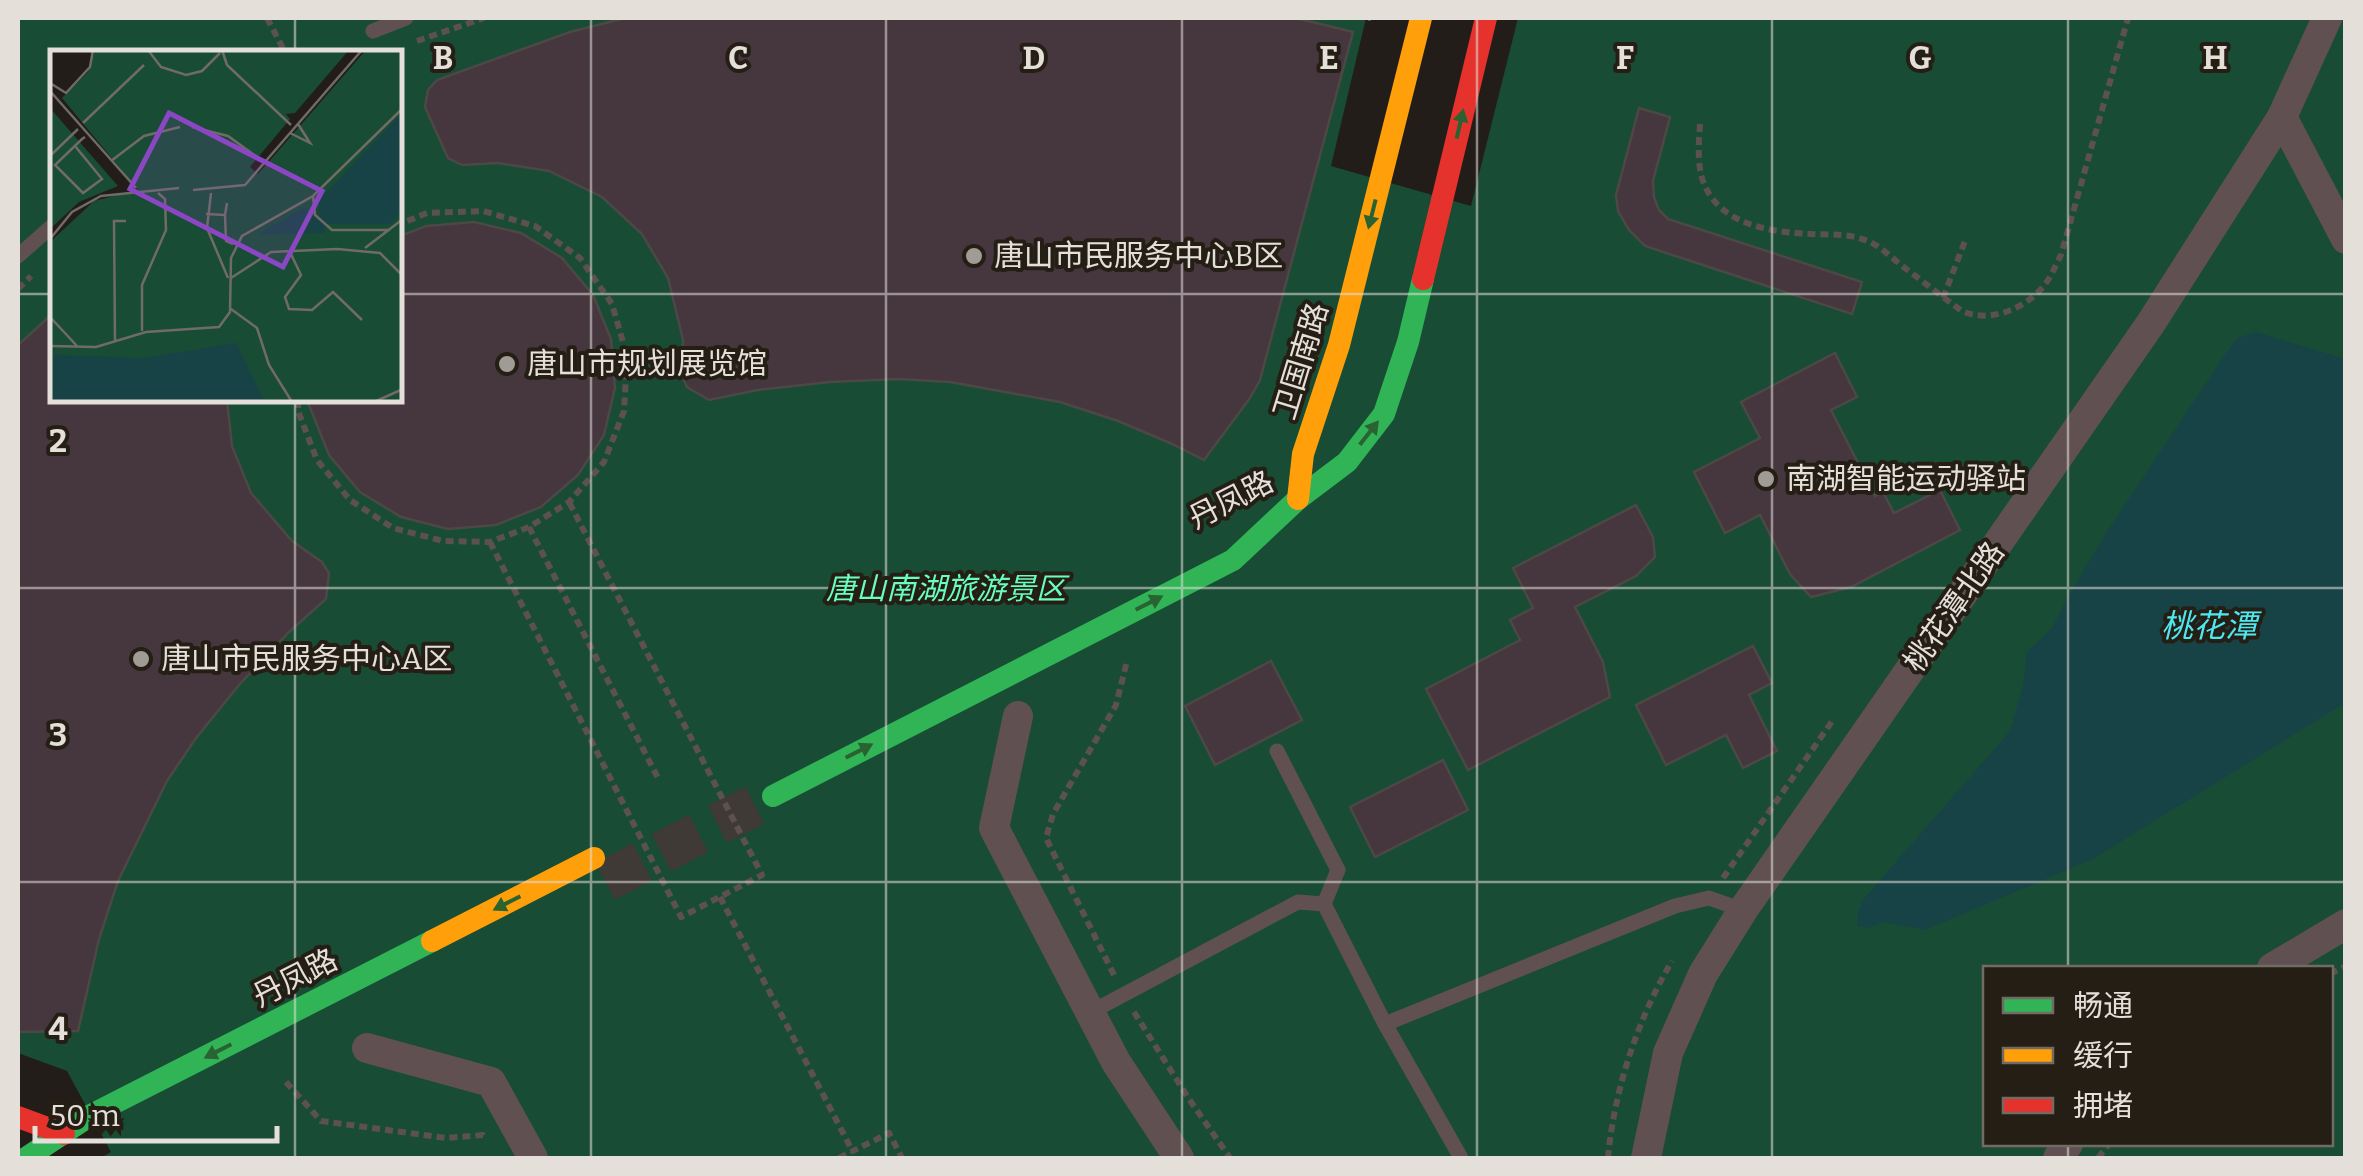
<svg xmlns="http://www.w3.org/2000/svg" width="2363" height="1176" font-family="Bitter,'Noto Sans SC',serif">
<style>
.green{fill:#184c35;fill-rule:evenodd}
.water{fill:#184346}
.building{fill:#46373f;stroke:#4c4846;stroke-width:2.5}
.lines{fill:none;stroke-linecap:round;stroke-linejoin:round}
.secondary-tunnel{stroke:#3f3a35;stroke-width:42;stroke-dasharray:42 21;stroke-linecap:butt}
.path{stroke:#5d5150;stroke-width:6;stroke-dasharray:8 5;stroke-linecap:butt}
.lane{stroke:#615051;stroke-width:15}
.street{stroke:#615051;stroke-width:30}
.fast{stroke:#30b455;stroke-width:22}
.slow{stroke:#ff9f0a;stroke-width:22}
.jam{stroke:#e5322d;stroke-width:22}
.oneway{fill:#2a6232}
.grid{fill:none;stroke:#e4dfd9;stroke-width:2.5;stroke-opacity:0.55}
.poi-dot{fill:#a09b95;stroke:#251e15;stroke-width:4}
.labels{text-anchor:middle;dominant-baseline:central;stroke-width:8;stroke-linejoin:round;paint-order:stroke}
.poi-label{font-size:30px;fill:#e4dfd9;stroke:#251e15;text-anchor:start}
.street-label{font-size:30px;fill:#e4dfd9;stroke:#251e15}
.park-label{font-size:30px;font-style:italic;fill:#67febe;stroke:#251e15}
.water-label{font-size:32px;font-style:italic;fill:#4ce7ef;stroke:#251e15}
.inset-road{fill:none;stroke:#706b65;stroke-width:2.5}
.view{fill:#8b47c3;fill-opacity:0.15;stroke:#8b47c3;stroke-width:5}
.inset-edge{fill:none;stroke:#e4dfd9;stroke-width:5}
.grid-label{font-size:32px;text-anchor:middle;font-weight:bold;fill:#e4dfd9;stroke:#251e15;stroke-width:8;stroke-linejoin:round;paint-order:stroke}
</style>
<rect width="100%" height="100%" fill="#221d18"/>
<path class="green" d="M18 18H1366L1331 166 1471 206 1518 18H2345V1158H100L111 1152 67 1071 18 1053ZM52 52H400V400H52ZM1986 968H2330V1144H1986Z"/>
<path class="water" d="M2256 332 2345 359V703L2093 859 1925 930 1884 922 1867 928 1857 926 1858 913 1862 901 2011 730 2023 684 2027 652 2052 628 2067 598 2110 527 2224 356 2237 338Z"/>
<g class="building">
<path d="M625 18H1296L1353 32 1260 380 1250 398 1204 460 1170 443 1118 421 1060 402 950 382 898 379 830 382 758 390 709 400 687 387 682 376 683 340 668 278 642 234 602 197 549 171 498 163 462 165 448 158 425 107 428 90 437 80 570 32Z"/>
<path d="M1639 108 1670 117 1653 181 1654 197 1659 210 1668 219 1862 282 1852 314 1645 246 1629 230 1618 211 1616 195Z"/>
<path d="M474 222 521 233 562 258 593 295 611 339 615 388 604 435 578 475 541 507 496 525 448 529 401 517 360 492 329 455 307 400H400V236L426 226Z"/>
<path d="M52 314V400H227L232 446 251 493 292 541 322 562 329 573 326 599 289 632 239 685 196 738 167 781 118 881 99 939 78 1031 18 1032V345Z"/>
<path d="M1835 353 1857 397 1831 410 1875 496 1883 492 1894 513 1940 490 1960 530 1851 587 1811 597 1790 574 1760 515 1725 533 1694 472 1760 438 1741 402Z"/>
<path d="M1636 505 1653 537 1655 557 1636 576 1575 607 1603 662 1610 697 1468 770 1426 689 1520 640 1510 620 1533 608 1513 568Z"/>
<path d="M1753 646 1772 683 1749 695 1777 751 1743 768 1726 735 1666 765 1636 705Z"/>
<path d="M1271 661 1302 720 1215 765 1185 706Z"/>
<path d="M1443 760 1468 810 1375 857 1350 807Z"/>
</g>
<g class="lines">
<path class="secondary-tunnel" d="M605 881 773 796"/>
<g class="path">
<path d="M267 18 285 52"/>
<path d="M1368 18H1371"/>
<path d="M417 41 484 18"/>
<path d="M1700 124C1699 142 1697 160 1702 178 1716 224 1768 232 1810 234 1830 235 1851 233 1870 242 1881 247 1891 257 1901 265 1921 280 1941 296 1962 311 1990 324 2028 308 2046 283 2052 275 2056 264 2061 255L2128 18"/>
<path d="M18 289 31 276"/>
<path d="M1943 298 1965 241"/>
<path d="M298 400V411L317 460 350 500 393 528 443 541 490 542 529 527 569 502 604 462 624 411 627 356 612 304 580 258 535 226 483 211 427 213 400 224"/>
<path d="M529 527 659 780"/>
<path d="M490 542 681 917 762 875 569 502"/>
<path d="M1723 878 1833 720"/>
<path d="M720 897 853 1152"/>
<path d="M2330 974 2346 966"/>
<path d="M1114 975 1046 838 1053 814 1116 705 1127 661"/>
<path d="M1134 1012 1187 1096 1230 1158"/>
<path d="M286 1082 321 1121 446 1138 483 1135 485 1140"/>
<path d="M839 1158 889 1133 902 1158"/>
<path d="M1608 1158C1614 1091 1637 1020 1672 961"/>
<path d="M2098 1158 2109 1144"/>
</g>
<g class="lane">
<path d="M373 31 406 18"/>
<path d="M18 256 52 226"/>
<path d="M1324 904 1385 1024 1461 1158"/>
<path d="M1089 1013 1298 902 1324 904 1338 870 1277 751"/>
<path d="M1385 1024 1675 906 1709 898 1743 910"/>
</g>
<g class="street">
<path d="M2282 117 2346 239"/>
<path d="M1018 716 994 828 1116 1062 1179 1158"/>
<path d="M2272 968 2346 924"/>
<path d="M367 1048 491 1082 533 1158"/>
<path d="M1646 1158 1668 1053 1703 974 1743 910 2151 323 2282 117 2327 18"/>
<path d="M2058 1158 2068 1144"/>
</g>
<g class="fast">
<path d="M773 796 1233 560 1298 499 1347 462 1384 414 1408 342 1423 279"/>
<path d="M26 1158 91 1115 432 941"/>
</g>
<g class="slow">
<path d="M1298 499 1303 454 1339 345 1421 18"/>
<path d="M432 941 594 858"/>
</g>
<g class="jam">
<path d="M1423 279 1486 18"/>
<path d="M18 1117 64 1134"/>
</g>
</g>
<defs><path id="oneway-solid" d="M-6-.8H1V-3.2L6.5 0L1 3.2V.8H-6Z" transform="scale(2.5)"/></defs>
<g class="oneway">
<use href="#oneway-solid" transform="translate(1460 124) rotate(-77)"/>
<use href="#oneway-solid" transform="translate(1372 214) rotate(104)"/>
<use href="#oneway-solid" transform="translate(1369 433) rotate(-52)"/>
<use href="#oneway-solid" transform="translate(1149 603) rotate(-27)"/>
<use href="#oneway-solid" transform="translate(859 751) rotate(-27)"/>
<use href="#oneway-solid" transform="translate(507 903) rotate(153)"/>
<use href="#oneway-solid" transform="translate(218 1051) rotate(153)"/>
</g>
<path class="grid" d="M295 18V52M591 18V1158M886 18V1158M1182 18V1158M1477 18V1158M1772 18V1158M2068 18V968M18 294H52M400 294H2346M295 400V1158M18 588H2346M18 882H2346M2068 1144V1158"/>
<g class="poi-dot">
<circle cx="974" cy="256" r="10"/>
<circle cx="507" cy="364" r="10"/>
<circle cx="1766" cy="479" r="10"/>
<circle cx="141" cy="659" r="10"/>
</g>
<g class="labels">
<g class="poi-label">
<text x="994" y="256">唐山市民服务中心B区</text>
<text x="527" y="364">唐山市规划展览馆</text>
<text x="1786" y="479">南湖智能运动驿站</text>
<text x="161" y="659">唐山市民服务中心A区</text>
</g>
<g class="street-label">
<text transform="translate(1301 361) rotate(-73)">卫国南路</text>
<text transform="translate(1231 500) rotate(-27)">丹凤路</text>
<text transform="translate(1954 607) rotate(-55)">桃花潭北路</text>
<text transform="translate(295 978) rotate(-27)">丹凤路</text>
</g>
<g class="park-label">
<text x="946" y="589">唐山南湖旅游景区</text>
</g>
<g class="water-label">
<text x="2209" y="626">桃花潭</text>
</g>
</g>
<g transform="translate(50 50)">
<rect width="352" height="352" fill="#221d18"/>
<path d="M45 0H299L245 63 236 64 240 69 200 117 208 124 316 0H352V352H0V192L44 151 88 140 12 48 38 22ZM0 58 68 136 29 152 0 179Z" fill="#184c35"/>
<path d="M352 63V160L340 174H276L274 183 209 184 253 158 269 170V150ZM186 293 215 352H0V305L94 308Z" fill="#184346"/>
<path class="inset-road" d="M98 0 111 17 136 25 152 21 170 3M172 0 177 15 241 75M0 33 16 43 40 17 43 0M0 41 86 138M33 73 94 15M142 77 178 86 211 110M240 83 260 93 248 74M25 96 52 129 33 143 5 115 32 89 35 87M0 106 28 79M61 111 94 86 130 77M143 140 195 135 312 0M161 143 157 178 178 228M263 146 265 165 282 180H340M156 164 175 165 177 153M175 165 176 191 183 194M0 189 22 162 51 146 129 138M315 198 353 169M239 200 251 225 235 247 239 259 262 260 283 242 312 270M181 228 221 202 287 199 330 203 353 226M181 259 207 278 219 315 242 352M0 267 27 296M92 281V235L116 180 115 149 108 143M65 291 64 171H76M0 296 46 297 96 282 169 277 180 262 181 208 192 186 263 146 353 58M324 352 353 339"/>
<path class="view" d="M119 63 272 141 233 217 80 139Z"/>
<rect width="352" height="352" class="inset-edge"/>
</g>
<g class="grid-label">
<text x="443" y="69">B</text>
<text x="738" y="69">C</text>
<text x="1034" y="69">D</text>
<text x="1329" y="69">E</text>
<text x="1625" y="69">F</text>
<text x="1920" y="69">G</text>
<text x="2215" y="69">H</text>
<text x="58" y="452">2</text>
<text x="58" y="746">3</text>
<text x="58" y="1040">4</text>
</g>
<rect width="2363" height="1176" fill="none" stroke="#e4dfd9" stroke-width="40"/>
<rect x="1983" y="966" width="350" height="180" fill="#251e15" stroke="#716b63" stroke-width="2.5"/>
<rect x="2003" y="998" width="50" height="15" fill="#30b455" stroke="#716b63" stroke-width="2.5"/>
<text x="2073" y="1016" font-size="30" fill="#e4dfd9">畅通</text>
<rect x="2003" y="1048" width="50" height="15" fill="#ff9f0a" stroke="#716b63" stroke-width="2.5"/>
<text x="2073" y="1066" font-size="30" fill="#e4dfd9">缓行</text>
<rect x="2003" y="1098" width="50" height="15" fill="#e5322d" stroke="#716b63" stroke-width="2.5"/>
<text x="2073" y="1116" font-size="30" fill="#e4dfd9">拥堵</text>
<path d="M35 1126v15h242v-15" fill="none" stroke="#e4dfd9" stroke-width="5"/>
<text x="50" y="1126" font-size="30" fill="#e4dfd9" stroke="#251e15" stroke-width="8" paint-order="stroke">50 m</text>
</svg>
